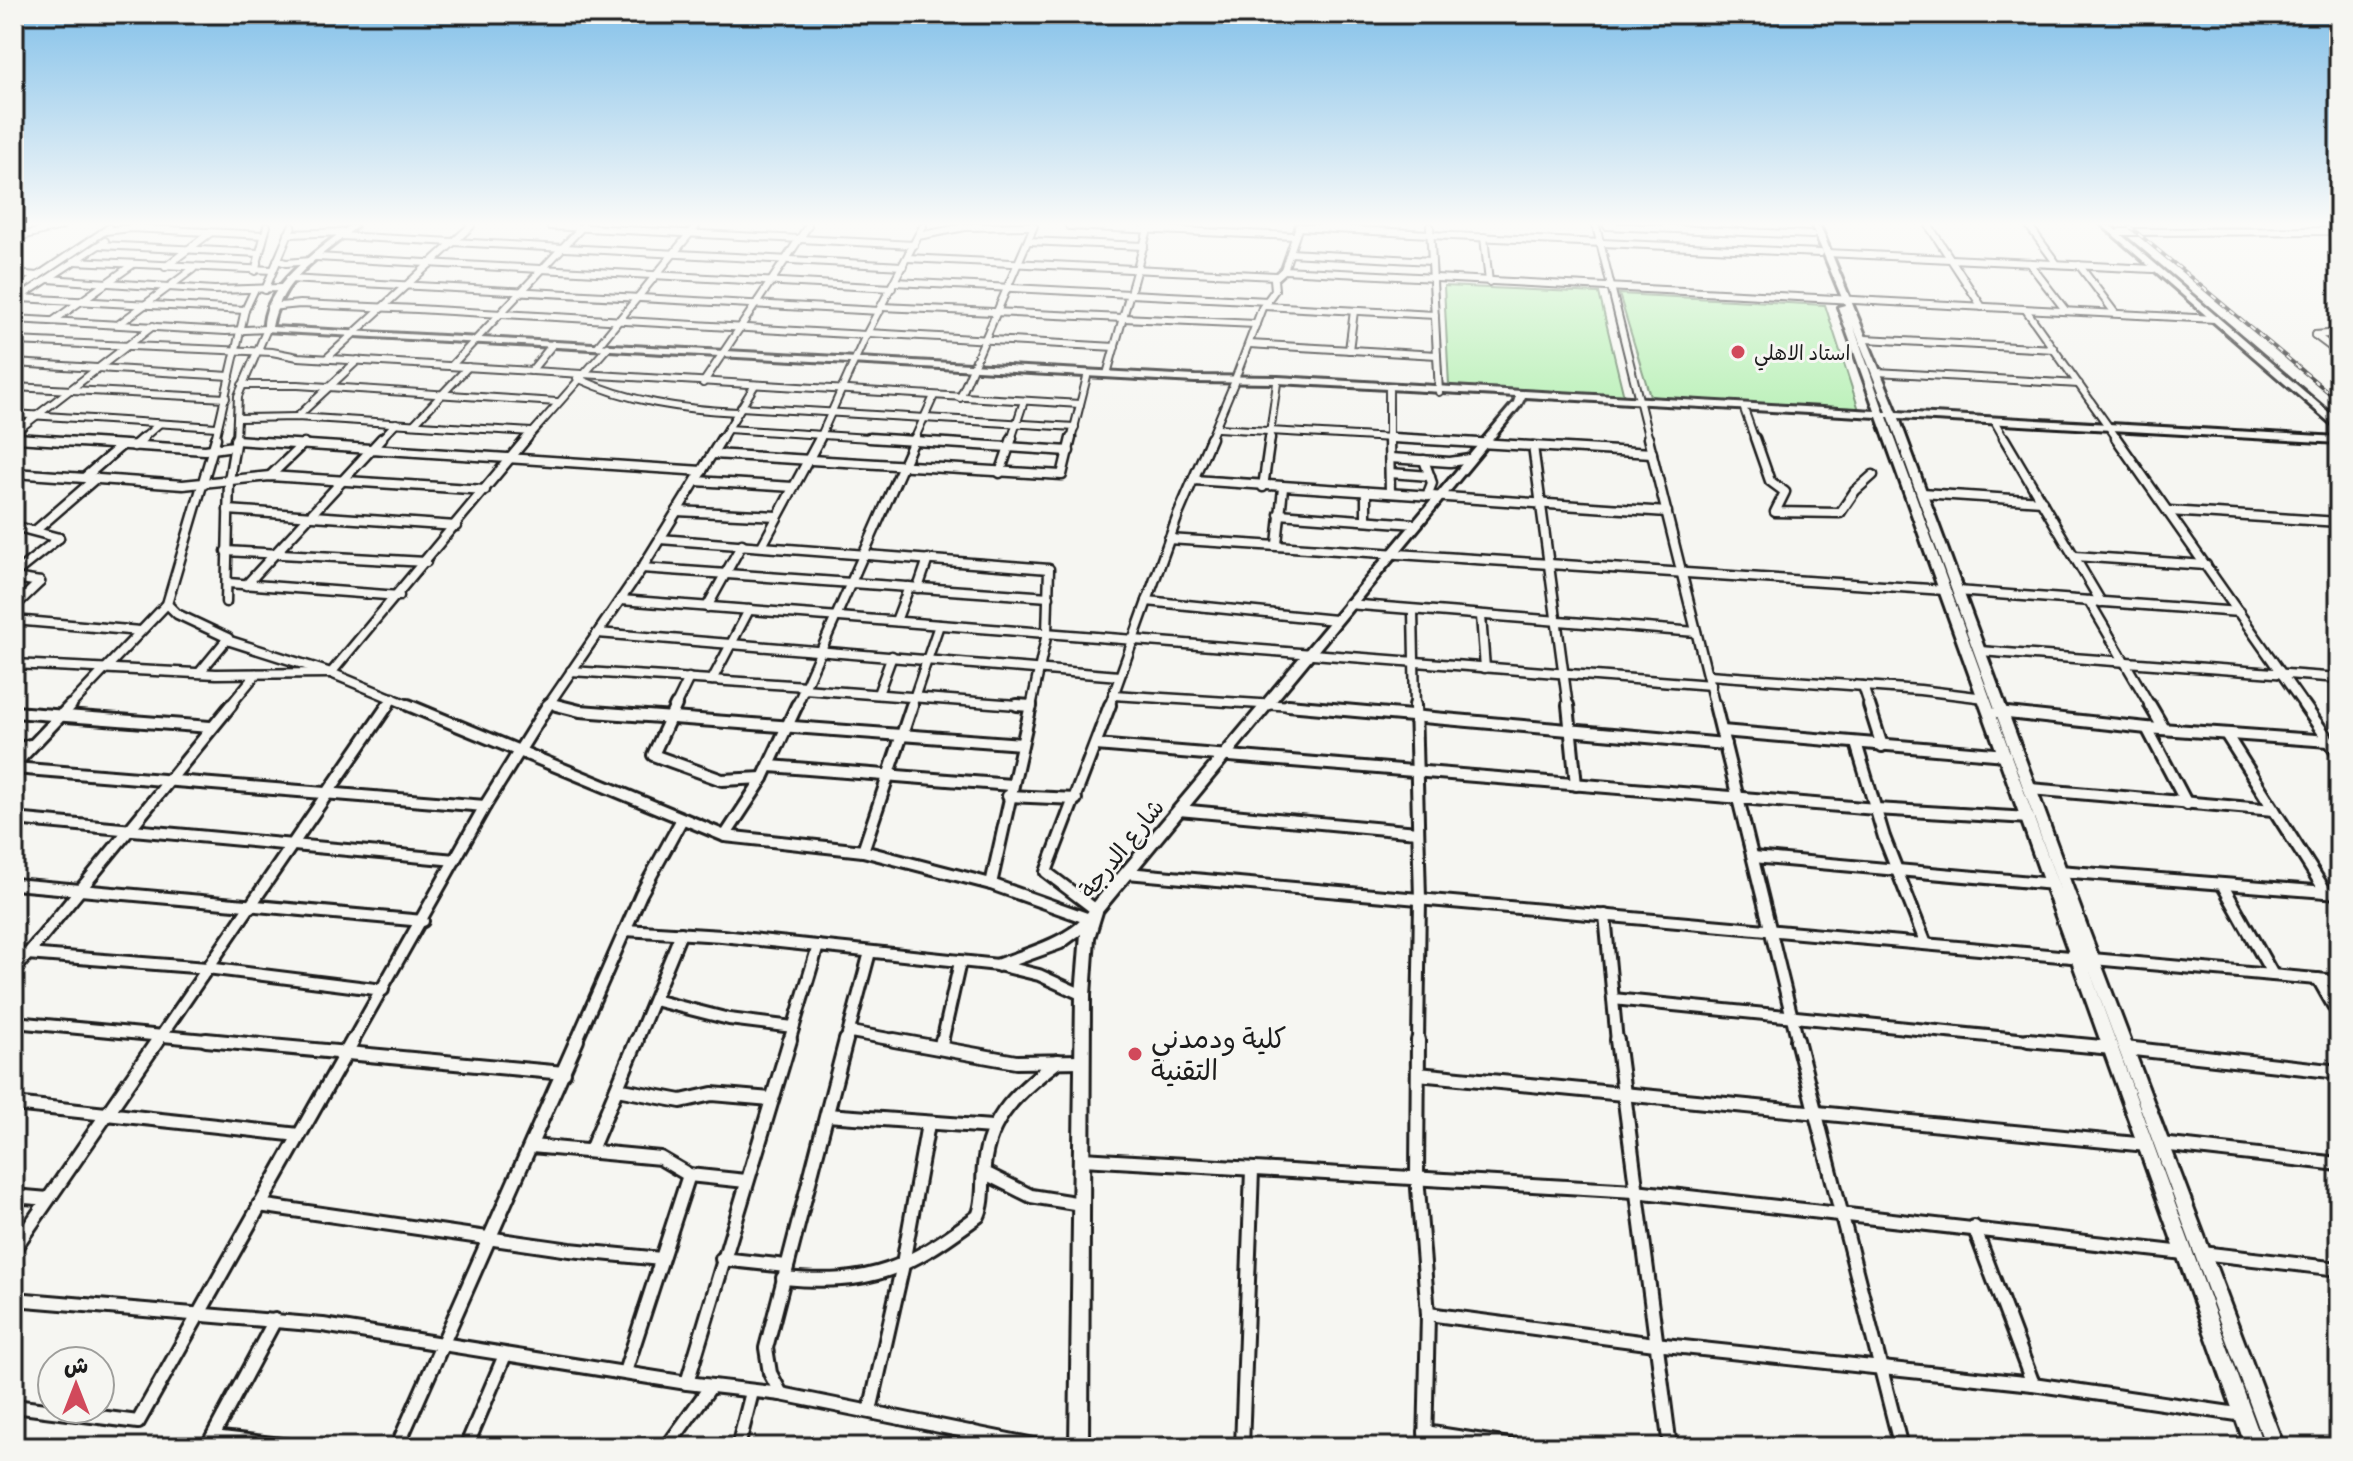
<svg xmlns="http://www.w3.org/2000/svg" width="2353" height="1461" font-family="'Patrick Hand','Playpen Sans Arabic',sans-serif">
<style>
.green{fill:#b6f0b4;stroke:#698668;stroke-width:2}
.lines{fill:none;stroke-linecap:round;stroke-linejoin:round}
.street-far3-casing{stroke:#1c1c1c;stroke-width:10}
.street-far2-casing{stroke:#1c1c1c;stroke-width:13}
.street-far1-casing{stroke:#1c1c1c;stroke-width:16}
.street-casing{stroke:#1c1c1c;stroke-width:18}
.secondary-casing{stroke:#1c1c1c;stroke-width:6}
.street-far3{stroke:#f6f6f2;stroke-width:6}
.street-far2{stroke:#f6f6f2;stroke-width:8}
.street-far1{stroke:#f6f6f2;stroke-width:10}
.street{stroke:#f6f6f2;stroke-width:12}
.secondary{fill:#f6f6f2;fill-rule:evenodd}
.rail-casing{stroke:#1c1c1c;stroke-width:4}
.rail{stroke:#f6f6f2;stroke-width:2;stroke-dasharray:6;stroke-linecap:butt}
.poi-dot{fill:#d1495b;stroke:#f6f6f2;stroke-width:3}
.labels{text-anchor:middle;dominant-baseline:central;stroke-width:6;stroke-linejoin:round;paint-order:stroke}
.far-poi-label{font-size:20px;fill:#1c1c1c;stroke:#f6f6f2;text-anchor:start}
.street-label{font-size:24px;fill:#1c1c1c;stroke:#f6f6f2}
.near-poi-label{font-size:28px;fill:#1c1c1c;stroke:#f6f6f2;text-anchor:start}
</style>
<rect width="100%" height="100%" fill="#f6f6f2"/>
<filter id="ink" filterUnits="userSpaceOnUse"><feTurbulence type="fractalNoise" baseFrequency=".0125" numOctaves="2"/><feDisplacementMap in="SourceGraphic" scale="16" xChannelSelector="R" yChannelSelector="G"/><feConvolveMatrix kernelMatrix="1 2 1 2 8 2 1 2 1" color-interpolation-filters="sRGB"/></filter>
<g filter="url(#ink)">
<g class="green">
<path d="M1444 286 1599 293 1624 397 1449 386Z"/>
<path d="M1619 294 1825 305 1859 410 1651 399Z"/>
</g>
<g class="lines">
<defs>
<g id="street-far3">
<path d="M550 226 914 245"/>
<path d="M1069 226 1295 236"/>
<path d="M1430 226 1439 392"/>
<path d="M1596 226 1649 440"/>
<path d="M1607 226 1812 235"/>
<path d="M1929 226 1982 307"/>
<path d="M2029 226 2057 264"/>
<path d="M1298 227 1430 234"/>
<path d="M105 231 131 228 264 235"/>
<path d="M2120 232 2339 231"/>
<path d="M288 234 346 232"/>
<path d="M1430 235 1820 253"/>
<path d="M341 236 903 266"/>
<path d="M918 236 965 227 1031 226"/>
<path d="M1484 237 1489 282"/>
<path d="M14 238 61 226"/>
<path d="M1028 241 1144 246"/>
<path d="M100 245 259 253"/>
<path d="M1290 253 1431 261"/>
<path d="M1827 253 2153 269"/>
<path d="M316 257 892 288"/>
<path d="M907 258 1276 276"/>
<path d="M277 260 286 263 310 261"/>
<path d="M74 261 273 270"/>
<path d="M2029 263 2066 311"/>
<path d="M2079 265 2115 313"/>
<path d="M165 267 210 233"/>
<path d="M1284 270 2215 319"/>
<path d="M255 271 267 226"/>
<path d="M14 274 38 276"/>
<path d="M48 279 214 290 281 288"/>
<path d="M289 279 880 311"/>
<path d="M895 282 1268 301"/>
<path d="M265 290 292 226"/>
<path d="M14 292 109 228"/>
<path d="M20 297 105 241"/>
<path d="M19 298 245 310"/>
<path d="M1264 306 1435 315"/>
<path d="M270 307 300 304 417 309 866 335"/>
<path d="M882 307 1256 324"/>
<path d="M2026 310 2118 440"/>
<path d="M14 319 226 331 267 329"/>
<path d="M53 321 132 265"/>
<path d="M119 324 193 269"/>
<path d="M868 333 1115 347"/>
<path d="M2315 335 2339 353"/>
<path d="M2315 335 2339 333"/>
<path d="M1865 339 2054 349"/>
<path d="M14 341 272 352 298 357 1080 404"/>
<path d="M1249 344 1437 355"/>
<path d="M598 346 696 226"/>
<path d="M1349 350 1354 311"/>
<path d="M327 358 471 226"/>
<path d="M14 363 230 376"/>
<path d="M452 365 583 226"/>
<path d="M973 367 1034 226"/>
<path d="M531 371 553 344"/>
<path d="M1877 372 2079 384"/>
<path d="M1107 374 1149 226"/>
<path d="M577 378C630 402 680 409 738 412"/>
<path d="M1235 379 1262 308 1275 290 1274 279 1284 270 1299 226"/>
<path d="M703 383 808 226"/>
<path d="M242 385H298L557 402"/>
<path d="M14 387 226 398"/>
<path d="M1389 390V440"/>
<path d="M960 398 972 370"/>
<path d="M741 407 1075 427"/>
<path d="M1744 409 1755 440"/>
<path d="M14 414 217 427"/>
<path d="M297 417 358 360"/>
<path d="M239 418 297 417 532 432"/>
<path d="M414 424 468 367"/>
<path d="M1996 424 2005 440"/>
<path d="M1217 428 1427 440"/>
<path d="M728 429 900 440"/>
<path d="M14 433 153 326"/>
<path d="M14 438 47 440"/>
<path d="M141 440 159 424"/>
<path d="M215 440 245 310 254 291"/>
<path d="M236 440 238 396 267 329"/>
<path d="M380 440 396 423"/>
<path d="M526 440 608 347"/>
<path d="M721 440 755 385"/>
<path d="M819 440 866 335 923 226"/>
<path d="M914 440 934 396"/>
<path d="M1011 440 1024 401"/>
<path d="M1071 440 1087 377"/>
<path d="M1210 440 1234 383"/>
<path d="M1269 440 1277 383"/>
</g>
<g id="street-far2">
<path d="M16 438 205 450 234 446"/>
<path d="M869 438 1069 451"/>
<path d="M1389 438 1390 493"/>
<path d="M1393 438 1652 453"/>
<path d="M1648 438 1715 707"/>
<path d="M1755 438 1770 481 1785 492 1775 512 1840 513 1855 491 1873 475"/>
<path d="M2004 438 2101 602"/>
<path d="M2116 438 2305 707"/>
<path d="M235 440 702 471"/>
<path d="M134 446 143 438"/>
<path d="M1533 446 1568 707"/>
<path d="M713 454 1062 475 1071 438"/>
<path d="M1390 458 1450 462 1470 459"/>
<path d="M1424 460 1432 483 1427 496"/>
<path d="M14 473 183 485 270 476 485 490"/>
<path d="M1000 473 1012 438"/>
<path d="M1390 473 1430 476"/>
<path d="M270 476 304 443"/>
<path d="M85 477 121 446"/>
<path d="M1194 480 1667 512"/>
<path d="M696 481 793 487"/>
<path d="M1263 487 1270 438"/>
<path d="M1366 492V520"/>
<path d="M1922 493 2042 501"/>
<path d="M228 510 456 526"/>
<path d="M677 511 777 516"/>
<path d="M2169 511 2339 522"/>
<path d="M1279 514 1415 524"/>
<path d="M14 526 59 538"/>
<path d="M36 530 96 478"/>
<path d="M660 539 1049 569 1047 633 1031 707"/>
<path d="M1169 539 1945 590"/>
<path d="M1277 544 1283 488"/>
<path d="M762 546 820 438"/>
<path d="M226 551 426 562"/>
<path d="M2075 556 2206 565"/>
<path d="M642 568 1049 597"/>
<path d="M14 574 59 538"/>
<path d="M14 578 40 582"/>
<path d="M228 583 399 596"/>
<path d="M246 585 382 438"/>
<path d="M918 588 928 559"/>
<path d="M1957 591 2239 612"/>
<path d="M621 600 1711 685"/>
<path d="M1147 601 1335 620"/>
<path d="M2089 601 2151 707"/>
<path d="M226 602 229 480 236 438"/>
<path d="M167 604 177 614 228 638 200 672"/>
<path d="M1348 604 1696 632"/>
<path d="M14 607 40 582"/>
<path d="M707 607 742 544"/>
<path d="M1413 611 1415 707"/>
<path d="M1481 616 1485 668"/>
<path d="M14 620 140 631"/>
<path d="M896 621 909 587"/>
<path d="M598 633 1119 676"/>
<path d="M227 640 331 673 413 707"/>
<path d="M1980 651 2339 678"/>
<path d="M14 664 216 674 331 673 527 438"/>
<path d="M571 671 806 686"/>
<path d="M1709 675 1920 690 1985 698"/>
<path d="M712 680 749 610"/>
<path d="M1863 686 1870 707"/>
<path d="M804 689 1031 706"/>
<path d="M878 694 892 656"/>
<path d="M1113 695 1310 707"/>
<path d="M549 703 564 707"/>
<path d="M69 707 167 604 216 438"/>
<path d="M229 707 256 674"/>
<path d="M387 707 393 698"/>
<path d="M547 707 642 568 722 438"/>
<path d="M675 707 689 678"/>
<path d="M796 707 915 438"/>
<path d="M911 707 939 625"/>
<path d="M1109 707 1178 515 1211 438"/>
</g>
<g id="street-far1">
<path d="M408 705 725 836 863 851 991 884 1092 920"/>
<path d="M556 705 580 711 1022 744"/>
<path d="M676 705 653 755 722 780 763 778"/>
<path d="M1017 705 1031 706"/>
<path d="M1288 705 1725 744"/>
<path d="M1415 705 1420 899 1418 1042"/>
<path d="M1568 705 1576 785"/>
<path d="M1715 705 1798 1042"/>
<path d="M1869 705 1882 746"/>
<path d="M2150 705 2164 729"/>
<path d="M2304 705 2339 755"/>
<path d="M14 712 210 727"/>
<path d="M1998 712 2147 728 2329 741"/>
<path d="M2147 728 2187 804"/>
<path d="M1722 731 2006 755"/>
<path d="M2226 734 2326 892"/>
<path d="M1856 743 1884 837 1926 944"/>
<path d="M1096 745 1876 809 2029 818"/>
<path d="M14 750 30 745"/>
<path d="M14 765 71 705"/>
<path d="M770 766 1011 785"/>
<path d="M14 768 485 806"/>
<path d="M2030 789 2274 810"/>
<path d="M1008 796 1076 799"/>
<path d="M1179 810 1417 832"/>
<path d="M14 819 455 860"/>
<path d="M725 836 763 778 797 705"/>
<path d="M863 851 912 705"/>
<path d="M1753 857 2053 884"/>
<path d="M2059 871 2339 893"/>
<path d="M1127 873 2339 981"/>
<path d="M14 884 423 921"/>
<path d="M991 884 1031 705"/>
<path d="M2222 884 2273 975"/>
<path d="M1096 910 1046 872 1110 705"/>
<path d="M1605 915 1617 1042"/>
<path d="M625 930 722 936 998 965 1039 975 1083 995"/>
<path d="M14 953 207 968 383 990"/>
<path d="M14 971 231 705"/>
<path d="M2318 979 2339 1016"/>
<path d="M1613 999 2049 1042"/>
<path d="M654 1000 729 1019 793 1027"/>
<path d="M14 1022 227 1042"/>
<path d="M851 1032 905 1042"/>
<path d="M157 1042 388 705"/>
<path d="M352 1042 485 806 548 705"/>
<path d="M576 1042 641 894 682 819"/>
<path d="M636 1042 681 933"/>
<path d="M789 1042 818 946"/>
<path d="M846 1042 870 952"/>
<path d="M942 1042 960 962"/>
</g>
<g id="street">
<path d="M206 1040 564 1073"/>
<path d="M894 1040 1016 1062 1082 1061"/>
<path d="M1418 1040 1417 1176 1428 1314 1425 1447"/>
<path d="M1617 1040 1670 1447"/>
<path d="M1797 1040 1901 1447"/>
<path d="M2028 1040 2112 1048"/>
<path d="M941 1046 942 1040"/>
<path d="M2125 1048 2339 1072"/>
<path d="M1418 1074 2147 1145"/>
<path d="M617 1089 681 1101 712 1094 771 1099"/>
<path d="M14 1104 299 1135"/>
<path d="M827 1115 992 1127"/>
<path d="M2161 1144 2339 1164"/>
<path d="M532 1146 660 1158 689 1175 746 1181"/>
<path d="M591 1150 637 1040"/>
<path d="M1082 1159 1635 1191 2184 1253"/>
<path d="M985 1173 1031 1196 1081 1204"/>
<path d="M14 1196 48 1199"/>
<path d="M259 1205 570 1250 661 1259"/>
<path d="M1974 1227 2033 1384"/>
<path d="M14 1249 158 1040"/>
<path d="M2202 1253 2339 1269"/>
<path d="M722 1259 786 1266"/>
<path d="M783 1278C873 1286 907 1269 978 1216 985 1202 982 1182 984 1166 988 1117 1021 1089 1058 1061"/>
<path d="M14 1299 323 1325 687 1383 781 1394 1044 1447"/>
<path d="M1428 1314 1655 1344 2033 1384 2244 1415"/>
<path d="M625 1372 689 1175"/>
<path d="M687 1383 790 1040"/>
<path d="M781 1394 770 1373 766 1348 846 1040"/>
<path d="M14 1406 138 1422 353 1040"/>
<path d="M870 1411 902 1269 928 1124"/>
<path d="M1425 1432 1522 1447"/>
<path d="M213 1437 299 1447"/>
<path d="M207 1447 275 1320"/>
<path d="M397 1447 577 1040"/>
<path d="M466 1447 505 1355"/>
<path d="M667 1447 711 1386"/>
<path d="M738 1447 752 1392"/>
<path d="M964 1447 972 1432"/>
<path d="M1242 1447 1252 1170"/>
</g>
<g id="secondary">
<path d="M349 226H357C321 258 282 275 272 327L1195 376 1278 377 1875 411 1838 307 1845 305 1812 226H1820L1897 412 2339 437V443L1899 418 2085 921 2284 1447H2266L2088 966 2264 1447H2246L1877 417 1525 397 1521 405 1102 912 1094 938 1090 995 1088 1447H1070L1076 995 1081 934 1062 948 998 971 993 969 991 965 993 961C1022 950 1078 936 1091 906L1514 402 1516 396 1278 383 1195 382 264 331C261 286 317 251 349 226ZM1853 325 1887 412H1884ZM1887 417H1889L2062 895Z"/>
<path d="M2103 226H2111L2339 421V429L2336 428Z"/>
</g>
</defs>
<use href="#street-far3" class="street-far3-casing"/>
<use href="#street-far2" class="street-far2-casing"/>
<use href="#street-far1" class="street-far1-casing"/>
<use href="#street" class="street-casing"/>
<use href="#secondary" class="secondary-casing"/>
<use href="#street-far3" class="street-far3"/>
<use href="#street-far2" class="street-far2"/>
<use href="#street-far1" class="street-far1"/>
<use href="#street" class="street"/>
<use href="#secondary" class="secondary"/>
<defs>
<path id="rail" d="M2129 226 2339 401"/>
</defs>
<use href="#rail" class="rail-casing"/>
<use href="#rail" class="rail"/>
</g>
</g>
<linearGradient id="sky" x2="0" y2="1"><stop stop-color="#82c0e9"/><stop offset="0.52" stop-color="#fbfbf9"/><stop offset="1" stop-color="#fbfbf9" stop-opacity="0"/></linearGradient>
<rect width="2353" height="431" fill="url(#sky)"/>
<g class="poi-dot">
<circle cx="1738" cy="352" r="8"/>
<circle cx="1135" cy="1054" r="8"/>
</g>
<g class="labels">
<g class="far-poi-label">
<text x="1754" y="352">استاد الاهلي</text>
</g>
<g class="street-label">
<text transform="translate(1121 848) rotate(-51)">شارع الدرجة</text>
</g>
<g class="near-poi-label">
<text x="1151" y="1038">كلية ودمدني<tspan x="1151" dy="32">التقنية</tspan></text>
</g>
</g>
<rect width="2353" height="1461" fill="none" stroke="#f6f6f2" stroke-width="48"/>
<rect x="24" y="24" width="2305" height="1413" fill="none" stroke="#1c1c1c" stroke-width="3" filter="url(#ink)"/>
<g transform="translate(76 1385)"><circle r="38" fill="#f6f6f2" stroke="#9f9f9c" stroke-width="2"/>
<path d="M0-6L14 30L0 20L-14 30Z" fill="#d1495b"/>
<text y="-12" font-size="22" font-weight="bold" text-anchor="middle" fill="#1c1c1c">ش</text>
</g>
</svg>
